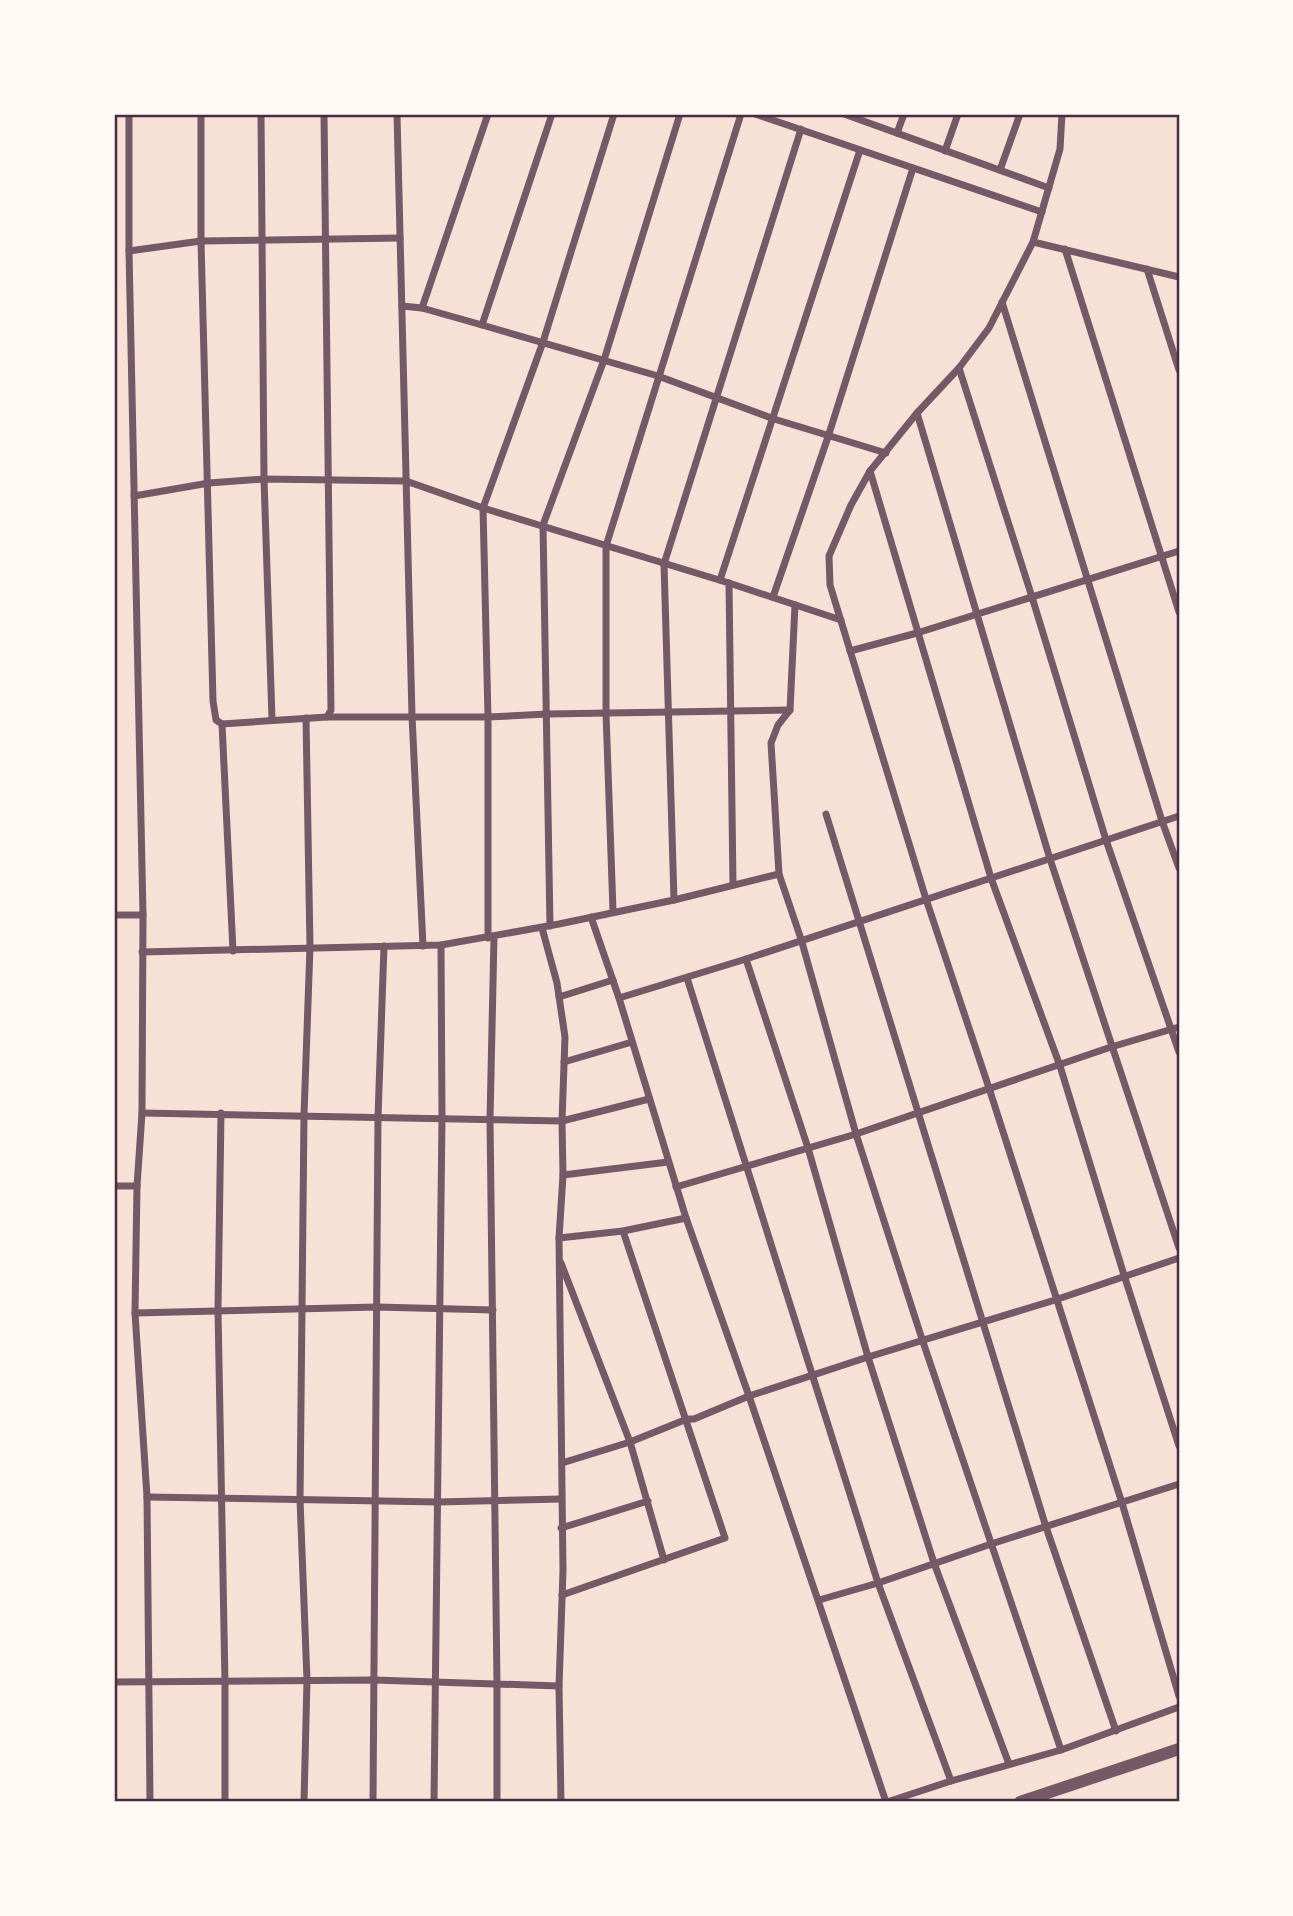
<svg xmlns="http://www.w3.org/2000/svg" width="1293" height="1916" font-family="'Libre Baskerville',serif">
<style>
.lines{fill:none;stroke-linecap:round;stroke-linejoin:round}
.minor{stroke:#755966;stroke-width:7}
.tertiary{stroke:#755966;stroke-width:12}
.neatline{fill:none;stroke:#4a2c40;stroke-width:2.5}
</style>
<rect width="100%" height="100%" fill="#f7e1d7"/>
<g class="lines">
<g class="minor">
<path d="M129 114V251L143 915 142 1113 137 1186 135 1313 147 1497 150 1802"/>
<path d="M201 114V241L213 701 216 720 222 724 233 951"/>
<path d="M261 114 264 479 272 719"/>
<path d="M397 114 412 716 423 946"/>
<path d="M552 114 482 325 658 376 774 419 886 453"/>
<path d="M755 114 1042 212"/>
<path d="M844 114 1049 188"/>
<path d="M1062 114 1060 149 1033 242 989 328 959 368 917 413 870 471 851 505 829 556 830 585 926 899 989 1088 1122 1503 1179 1696"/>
<path d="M897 133 904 114"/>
<path d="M945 151 958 114"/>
<path d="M1000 170 1020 114"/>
<path d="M1033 242 1179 277"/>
<path d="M1065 249 1179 612"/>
<path d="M129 251 201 241 400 238"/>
<path d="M1147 269 1179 370"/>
<path d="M1002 302 1162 821 1179 868"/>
<path d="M402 306 422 308 482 325"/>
<path d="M422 308 488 114"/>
<path d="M959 368 1032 597 1106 840 1179 1052"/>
<path d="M917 413 1050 859 1179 1248"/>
<path d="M870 471 991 878 1060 1066 1124 1275 1179 1446"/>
<path d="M134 496 209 483 264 479 406 481 483 508 729 583 841 620"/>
<path d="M720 580 860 150"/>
<path d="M729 583 733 885"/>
<path d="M773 597 828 437 913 168"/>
<path d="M795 605 790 710 778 725 771 743 779 874 801 939 856 1134 922 1339 1061 1750"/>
<path d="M850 651 917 633 1179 551"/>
<path d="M327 717H488L547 714 790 710"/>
<path d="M222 724 327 717 331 710 324 114"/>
<path d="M826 814 1046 1527 1116 1731"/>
<path d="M674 900 664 564 801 129"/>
<path d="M613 911 606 713V546L741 114"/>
<path d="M114 915H143"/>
<path d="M591 917 619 998 686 1218 749 1396 886 1802"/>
<path d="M550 926 543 525 604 360 680 114"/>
<path d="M542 928 557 983 565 1037 562 1121 563 1175 559 1238 563 1571 559 1686 561 1802"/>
<path d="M494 937 490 1119 497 1684V1802"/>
<path d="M488 938V717L483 508 543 342 614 114"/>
<path d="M142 952 441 945 559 924 674 900 779 874"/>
<path d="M746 959 808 1148 868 1357 934 1563 1009 1764"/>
<path d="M687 978 878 1583 951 1781"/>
<path d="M559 997 613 980"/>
<path d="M619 998 746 959 1179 816"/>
<path d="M564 1062 632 1042"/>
<path d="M142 1113 562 1121 649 1099"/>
<path d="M221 1113 218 1310 225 1683V1802"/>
<path d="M563 1175 668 1162"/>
<path d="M114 1186H137"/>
<path d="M676 1187 856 1134 1111 1047 1179 1027"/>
<path d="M559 1238 623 1231 686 1218"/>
<path d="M561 1263 630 1442 664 1560"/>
<path d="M135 1313 377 1307 493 1310"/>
<path d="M562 1463 630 1442 687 1419H694L749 1396 868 1357 1055 1300 1179 1258"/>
<path d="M147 1497 438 1502 561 1499"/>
<path d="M561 1528 648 1501"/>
<path d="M562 1595 725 1538 623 1231"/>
<path d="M819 1600 878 1583 991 1544 1179 1484"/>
<path d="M114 1682 374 1680 559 1686"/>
<path d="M304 1802 307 1680 300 1500 304 1115 310 947 306 718"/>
<path d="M373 1802 378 1117 384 946"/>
<path d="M434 1802 442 1118 441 945"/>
<path d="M887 1802 951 1781 1061 1750 1179 1707"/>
</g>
<path class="tertiary" d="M1020 1802 1179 1749"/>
</g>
<rect width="1293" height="1916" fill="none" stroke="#fffaf5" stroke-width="231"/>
<rect x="116" y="116" width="1062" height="1684" class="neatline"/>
</svg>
